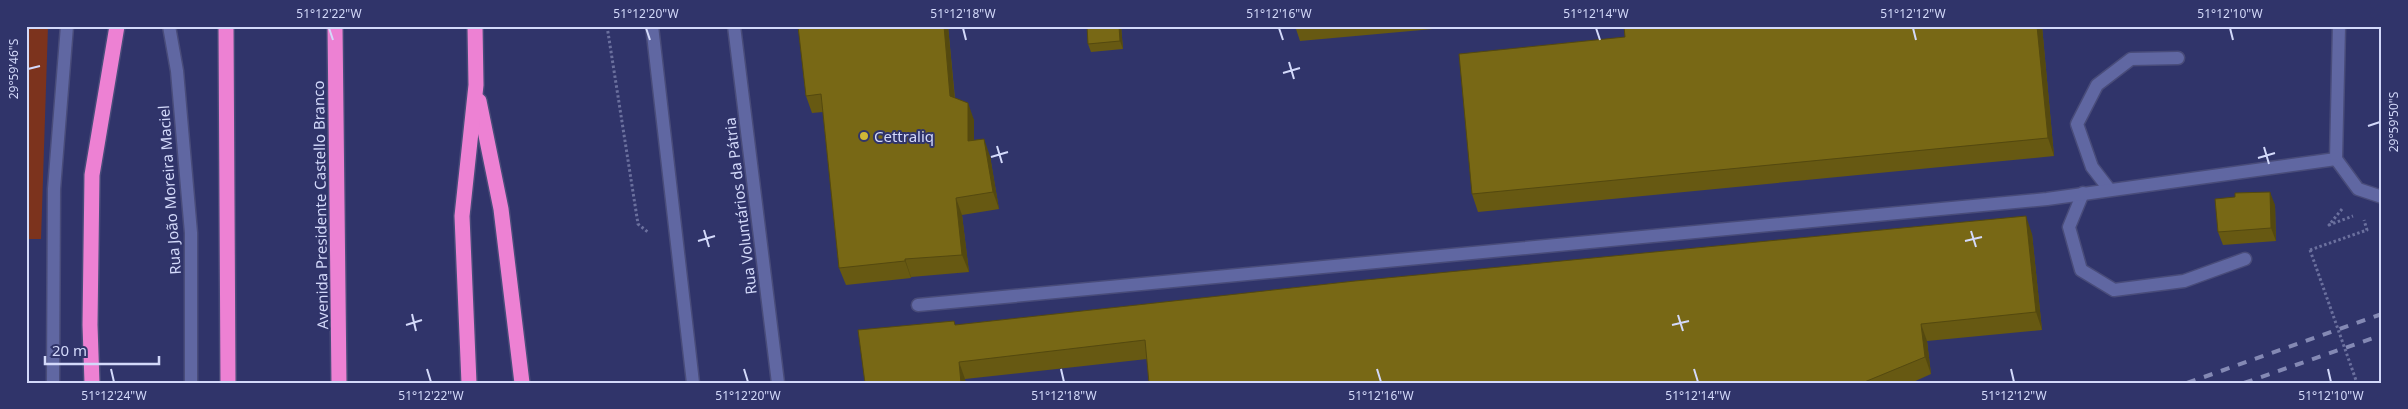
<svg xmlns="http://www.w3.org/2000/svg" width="2408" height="409" font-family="'Noto Sans',sans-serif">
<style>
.park{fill:#7c331d}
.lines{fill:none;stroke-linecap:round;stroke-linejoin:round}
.lane-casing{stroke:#494c7a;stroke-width:15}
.secondary-casing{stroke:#494c7a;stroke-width:15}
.highway-casing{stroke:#494c7a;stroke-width:18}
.path{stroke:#6b709e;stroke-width:3;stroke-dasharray:2.5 2.5;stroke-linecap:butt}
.lane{stroke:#6067a2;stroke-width:12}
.secondary{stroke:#6067a2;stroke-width:12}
.highway{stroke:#ed81d3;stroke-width:15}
.rail{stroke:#8489b4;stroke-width:4;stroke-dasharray:9 9;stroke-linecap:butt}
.path-bridge{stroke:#6b709e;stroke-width:3;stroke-dasharray:2.5 2.5;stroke-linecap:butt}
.wall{fill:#675912}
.shaded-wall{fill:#54490f}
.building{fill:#786815;stroke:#54490f}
.ticks{fill:none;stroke:#d3d9fa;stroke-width:2}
.poi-dot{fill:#d1b736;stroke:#30346a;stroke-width:2}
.labels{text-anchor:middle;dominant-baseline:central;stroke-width:4;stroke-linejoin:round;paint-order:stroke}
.poi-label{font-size:15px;fill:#d3d9fa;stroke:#30346a;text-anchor:start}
.street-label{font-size:15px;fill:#d3d9fa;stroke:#30346a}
.neatline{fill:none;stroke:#d3d9fa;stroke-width:2}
.ticks-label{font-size:12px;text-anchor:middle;fill:#d3d9fa}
</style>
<rect width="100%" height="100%" fill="#30346a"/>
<path class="park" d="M26 26H48L41 239H26Z"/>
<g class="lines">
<defs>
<g id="lane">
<path d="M2109 189 2092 167 2077 124 2097 85 2131 59 2178 58"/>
<path d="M2083 193 2069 227 2081 270 2114 290 2184 281 2245 259"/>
<path d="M918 305 2047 199 2336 159"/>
</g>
<g id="secondary">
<path d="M169 26 177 71 191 233V383"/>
<path d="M652 26 693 383"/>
<path d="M734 26 778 383"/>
<path d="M2339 26 2336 159 2358 189 2382 197"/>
<path d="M53 383 54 189 67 26"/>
</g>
<g id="highway">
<path d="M226 26 228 383"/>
<path d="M335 26 339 383"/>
<path d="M479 101 501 209 522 383"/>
<path d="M92 383 90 325 92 175 117 26"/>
<path d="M469 383 462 216 476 85 475 26"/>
</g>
</defs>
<use href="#lane" class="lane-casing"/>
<use href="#secondary" class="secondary-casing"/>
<use href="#highway" class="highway-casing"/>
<g class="path">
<path d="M607 26 638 224 649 233"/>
<path d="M2342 209 2329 225 2353 216"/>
<path d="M2310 250 2367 230 2364 220"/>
</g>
<use href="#lane" class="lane"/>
<use href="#secondary" class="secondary"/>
<use href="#highway" class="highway"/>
<g class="rail">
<path d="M2187 383 2382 314"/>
<path d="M2244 383 2382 335"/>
</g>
<path class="path-bridge" d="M2310 250 2357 383"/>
</g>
<g class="wall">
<path d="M798 26H948L955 98 974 120V140L990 156 999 209 962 215 969 272 911 277V278L846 285 839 268 823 112 812 113 806 96Z"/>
<path d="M1121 26 1123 49 1091 52 1088 44Z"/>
<path d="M1295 26H1433V29L1300 41Z"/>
<path d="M1624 26H2042L2054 156 1478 212 1472 194 1625 37Z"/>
<path d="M2235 197 2275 205 2276 241 2223 245 2218 232Z"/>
<path d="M2032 234 2042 330 1927 341 1931 374 1911 383H1149L1147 359 965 379 865 383 956 325Z"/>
</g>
<g class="shaded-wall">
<path d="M944 26H948L956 113 950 96Z"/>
<path d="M1119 26H1121L1123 49 1120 41Z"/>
<path d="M2037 26H2042L2054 156 2048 138Z"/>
<path d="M968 103 974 120V158L968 141Z"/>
<path d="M984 139 990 156 999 209 993 192Z"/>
<path d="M2270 192 2275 205 2276 241 2271 228Z"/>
<path d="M956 198 962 215 969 272 962 255Z"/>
<path d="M2026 216 2032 234 2042 330 2036 312Z"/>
<path d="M905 259 911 277V278L905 261Z"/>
<path d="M1921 324 1927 341 1931 374 1925 357Z"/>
<path d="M959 362 965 379 966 383H961Z"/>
</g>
<g class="building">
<path d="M798 26H944L950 96 968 103V141L984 139 993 192 956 198 962 255 905 259V261L839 268 821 94 806 96Z"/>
<path d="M1087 26H1119L1120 41 1088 44Z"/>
<path d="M1295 26H1310L1295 28Z"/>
<path d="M1624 26H2037L2048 138 1472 194 1459 54 1625 37Z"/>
<path d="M2270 192 2271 228 2218 232 2215 199 2235 197V193Z"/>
<path d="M2026 216 2036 312 1921 324 1925 357 1862 383H1149L1145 340 959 362 961 383H865L858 330 954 321 955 325 1355 281Z"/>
</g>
<path class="ticks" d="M329 28 333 40M646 28 650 40M963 28 966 40M1279 28 1283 40M1596 28 1600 40M1913 28 1916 40M2230 28 2233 40M1289 62 1294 79M28 69 40 66M1283 73 1300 68M2368 126 2380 122M997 146 1002 163M2264 147 2269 164M991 157 1008 152M2258 158 2275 153M704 230 709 247M1971 231 1976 247M698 241 715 236M1965 241 1982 237M412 314 416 331M1678 315 1683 331M406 325 422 320M1672 325 1689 321M111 369 114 382M427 369 431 382M744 369 748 382M1061 369 1064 382M1377 369 1381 382M1694 369 1698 382M2011 369 2014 382M2328 369 2331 382"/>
<circle class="poi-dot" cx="864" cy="136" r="5"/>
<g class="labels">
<g class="poi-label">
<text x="874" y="136">Cettraliq</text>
</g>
<g class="street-label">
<text transform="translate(169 190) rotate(-94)">Rua João Moreira Maciel</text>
<text transform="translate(320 205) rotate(-91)">Avenida Presidente Castello Branco</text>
<text transform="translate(740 206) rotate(-97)">Rua Voluntários da Pátria</text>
</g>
</g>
<rect width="2408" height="409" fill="none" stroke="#30346a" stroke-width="55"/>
<path d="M45 356v8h114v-8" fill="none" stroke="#d3d9fa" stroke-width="2.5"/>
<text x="52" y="356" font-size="15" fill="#d3d9fa" stroke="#30346a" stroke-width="4" paint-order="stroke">20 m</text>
<rect x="28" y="28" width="2352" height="354" class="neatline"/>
<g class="ticks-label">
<text x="329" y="18">51°12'22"W</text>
<text x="646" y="18">51°12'20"W</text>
<text x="963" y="18">51°12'18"W</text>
<text x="1279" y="18">51°12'16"W</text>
<text x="1596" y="18">51°12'14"W</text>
<text x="1913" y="18">51°12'12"W</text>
<text x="2230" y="18">51°12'10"W</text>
<text transform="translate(14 69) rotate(-90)" y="4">29°59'46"S</text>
<text transform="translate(2394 122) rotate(-90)" y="4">29°59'50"S</text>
<text x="114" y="400">51°12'24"W</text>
<text x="431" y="400">51°12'22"W</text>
<text x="748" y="400">51°12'20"W</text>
<text x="1064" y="400">51°12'18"W</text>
<text x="1381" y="400">51°12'16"W</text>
<text x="1698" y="400">51°12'14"W</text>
<text x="2014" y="400">51°12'12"W</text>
<text x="2331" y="400">51°12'10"W</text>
</g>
</svg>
